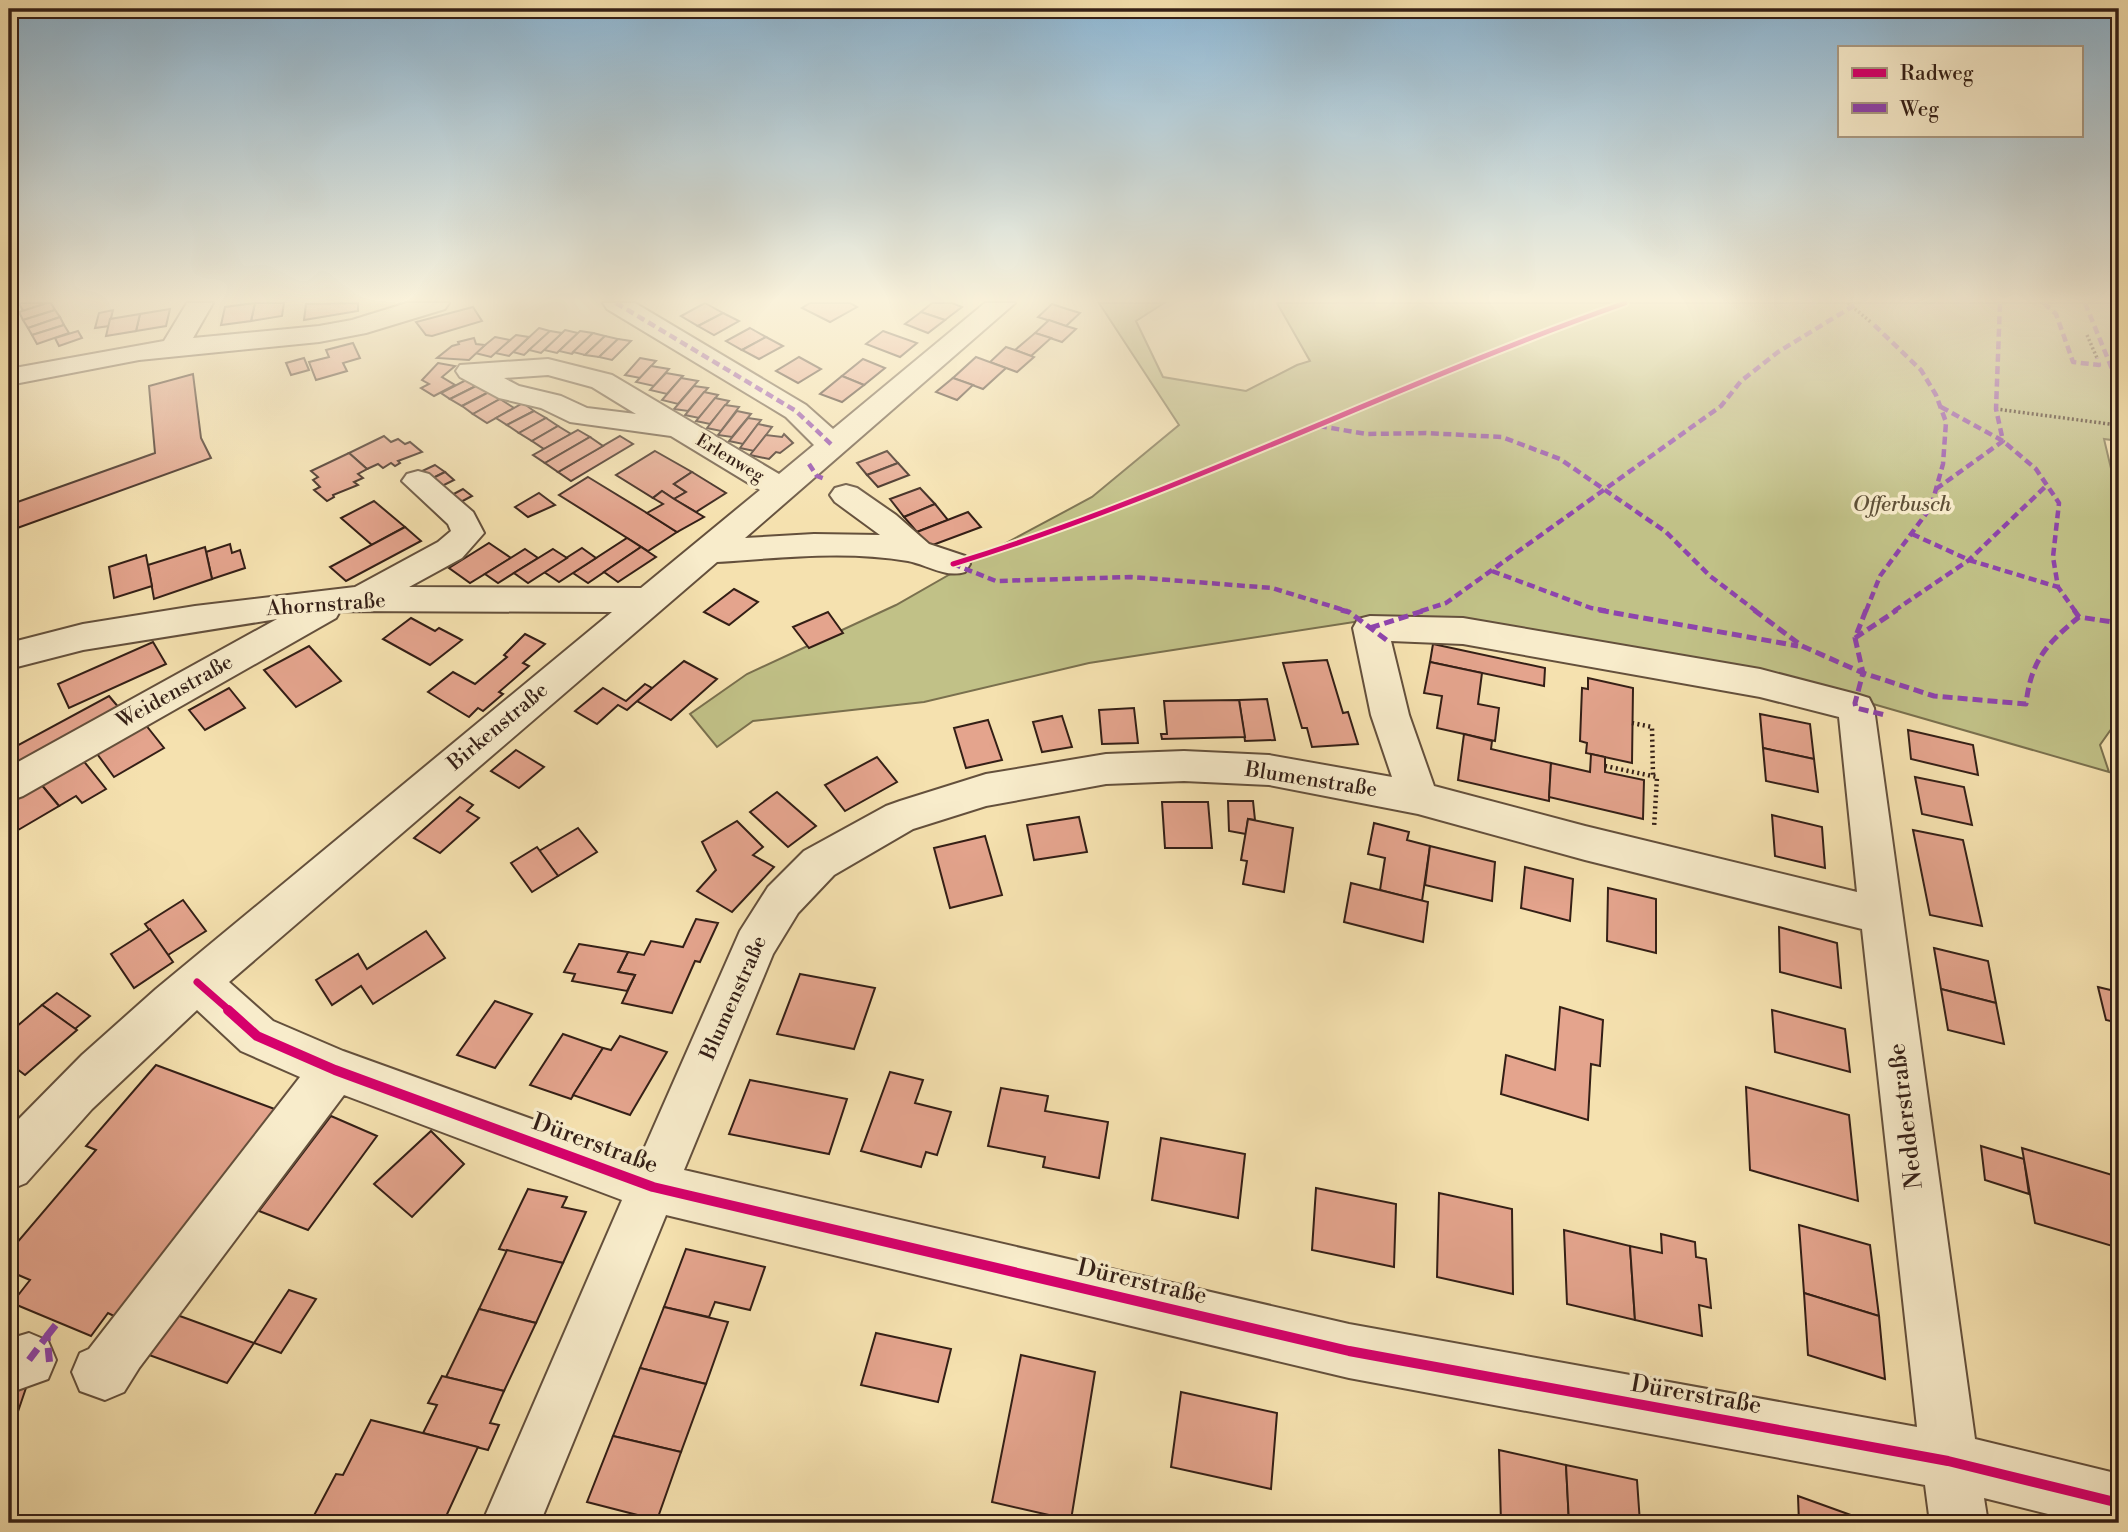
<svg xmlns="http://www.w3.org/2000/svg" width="2128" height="1532" font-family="'Libre Bodoni',serif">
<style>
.green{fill:#c1c187;stroke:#7a704e;stroke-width:2}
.building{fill:#e4a48d;stroke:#341f16;stroke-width:2}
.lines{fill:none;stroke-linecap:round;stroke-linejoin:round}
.minor-casing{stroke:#64503c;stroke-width:4}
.path-far1{stroke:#341f16;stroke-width:3.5;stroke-dasharray:2 2.5;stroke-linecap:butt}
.path{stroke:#341f16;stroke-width:4.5;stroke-dasharray:2 3.5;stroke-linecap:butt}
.minor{fill:#f8eccb;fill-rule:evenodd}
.quiet-far2{stroke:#8e44ad;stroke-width:4.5;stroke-dasharray:8 4.5;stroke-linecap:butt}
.quiet-far1{stroke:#8e44ad;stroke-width:5;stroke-dasharray:10 5;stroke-linecap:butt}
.quiet{stroke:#8e44ad;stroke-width:7;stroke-dasharray:14 7;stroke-linecap:butt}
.cycleway-far2-casing{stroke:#f8eccb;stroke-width:9}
.cycleway-far1-casing{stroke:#f8eccb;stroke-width:11}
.cycleway-casing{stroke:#f8eccb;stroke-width:14}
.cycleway-far2{stroke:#d6006c;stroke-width:5}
.cycleway-far1{stroke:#d6006c;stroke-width:7}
.cycleway{stroke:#d6006c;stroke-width:10}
.labels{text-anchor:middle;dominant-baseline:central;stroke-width:7;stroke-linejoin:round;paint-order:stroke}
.far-street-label{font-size:18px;fill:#341f16;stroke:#f8eccb}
.park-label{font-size:21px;font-style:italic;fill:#5e5038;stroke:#f8eccb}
.street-label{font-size:21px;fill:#341f16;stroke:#f8eccb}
.near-street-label{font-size:24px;fill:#341f16;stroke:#f8eccb}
</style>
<rect width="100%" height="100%" fill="#f5e1af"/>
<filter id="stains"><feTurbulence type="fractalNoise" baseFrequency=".00286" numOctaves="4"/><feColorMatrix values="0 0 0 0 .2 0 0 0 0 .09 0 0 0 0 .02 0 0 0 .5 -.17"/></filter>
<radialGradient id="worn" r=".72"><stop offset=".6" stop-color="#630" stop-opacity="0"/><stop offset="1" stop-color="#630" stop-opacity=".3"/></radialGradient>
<path class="green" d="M1099 303H1164L1136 321 1163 377 1246 391 1297 365 1310 361 1277 303H2119V441L2104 439 2119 502V718L2100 745 2109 772 1873 704 1662 655 1367 620 1089 663 924 702 753 721 717 747 690 714 747 674 896 605 980 557 1092 497 1179 425Z"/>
<g class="building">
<path d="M19 303H47L23 311Z"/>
<path d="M47 303H51L55 310 23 320 19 312Z"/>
<path d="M255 303H284L282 316 251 321Z"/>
<path d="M255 303 251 321 221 325 225 307Z"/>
<path d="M358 303V311L304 320 306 304Z"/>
<path d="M705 303 723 313 698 326 681 316Z"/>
<path d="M810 303H850L857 307 830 322 802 308Z"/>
<path d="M932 303H952L962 307 945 320 921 312Z"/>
<path d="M1052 304 1067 309 1080 313 1066 326 1038 317Z"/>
<path d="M473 307 482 321 432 336 426 335 416 322Z"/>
<path d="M170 309 166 326 136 331 140 314Z"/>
<path d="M55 310 60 317 28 328 23 320Z"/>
<path d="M113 310 109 326 95 328 99 313Z"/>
<path d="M921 312 945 320 928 333 905 324Z"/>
<path d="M723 313 739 321 714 335 698 326Z"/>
<path d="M140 314 136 331 106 336 110 319Z"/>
<path d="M60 317 64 325 32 335 28 328Z"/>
<path d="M1049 320 1066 326 1076 329 1062 342 1035 333Z"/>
<path d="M64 325 69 333 37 344 32 335Z"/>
<path d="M539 328 550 331 524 355 513 352Z"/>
<path d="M750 328 766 337 742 350 726 341Z"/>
<path d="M565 330 578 333 557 353 544 350Z"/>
<path d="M78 331 82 338 59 346 55 338Z"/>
<path d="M550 331 562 333 541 353 529 350Z"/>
<path d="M580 331 593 333 572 354 559 351Z"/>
<path d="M883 331 917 343 900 357 866 344Z"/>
<path d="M593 333 605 336 585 355 573 352Z"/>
<path d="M1035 333 1051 338 1031 356 1015 350Z"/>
<path d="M516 335 529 337 509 356 495 353Z"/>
<path d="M605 336 618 339 599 357 585 355Z"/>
<path d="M495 337 510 340 491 357 475 353Z"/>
<path d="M766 337 783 346 759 359 742 350Z"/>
<path d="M474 338 476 344 485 345 469 360 437 358 452 346 459 344 458 342Z"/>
<path d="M618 339 631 341 612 360 599 357Z"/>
<path d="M353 343 360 358 343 363 347 371 316 380 309 362 329 357 326 350Z"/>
<path d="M1006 347 1015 350 1034 357 1017 372 990 362Z"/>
<path d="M799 357 821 369 798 383 776 371Z"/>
<path d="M976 357 1006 368 983 389 953 378Z"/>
<path d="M304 358 309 370 291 375 286 363Z"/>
<path d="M640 358 656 361 640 378 625 375Z"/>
<path d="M863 359 885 368 864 385 842 376Z"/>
<path d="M438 363 455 366 442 377 455 385 434 396 421 388 429 384 422 380Z"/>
<path d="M651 366 669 369 654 386 636 382Z"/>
<path d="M666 373 683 376 667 394 650 390Z"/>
<path d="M193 374 201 438 211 458 9 531V505L155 453 149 386Z"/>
<path d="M842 376 864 385 842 402 820 394Z"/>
<path d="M681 378 698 381 678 404 662 400Z"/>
<path d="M953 378 973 385 957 400 936 392Z"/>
<path d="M468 379 478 385 450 399 441 393Z"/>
<path d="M478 385 489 392 462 406 450 399Z"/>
<path d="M694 386 708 388 688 411 674 409Z"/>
<path d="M489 392 500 399 473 414 462 406Z"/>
<path d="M704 392 718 395 699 418 685 415Z"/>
<path d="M715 398 729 401 710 424 696 421Z"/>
<path d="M500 399 514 408 487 423 473 414Z"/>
<path d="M523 403 534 411 507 425 496 418Z"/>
<path d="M725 405 739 407 721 431 707 428Z"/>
<path d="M534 411 546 418 519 433 507 425Z"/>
<path d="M737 411 751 414 732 437 718 435Z"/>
<path d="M546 418 558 426 532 441 519 433Z"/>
<path d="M748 418 761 420 743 444 729 441Z"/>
<path d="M758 424 772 427 754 451 740 448Z"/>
<path d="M558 426 571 434 544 449 532 441Z"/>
<path d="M578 430 590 437 545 463 533 455Z"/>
<path d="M784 434 793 443 780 453 776 452 769 459 750 455 766 435 782 437Z"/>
<path d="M384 436 391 442 398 439 405 444 410 442 422 452 398 461 400 463 395 466 391 463 383 468 378 464 367 469 349 453Z"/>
<path d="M620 436 633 444 571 481 558 472Z"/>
<path d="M590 437 603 446 558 472 545 463Z"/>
<path d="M655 451 692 472 674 484 686 492 674 499 662 491 653 498 616 475Z"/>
<path d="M887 451 898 463 867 475 857 463Z"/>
<path d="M349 453 367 469 358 474 363 478 354 482 358 485 333 495 334 497 327 501 314 490 320 487 313 480 318 477 311 471Z"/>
<path d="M898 463 909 475 878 487 867 475Z"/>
<path d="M435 465 445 472 429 480 420 472Z"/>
<path d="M445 472 454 480 438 488 429 480Z"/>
<path d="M692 472 726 493 696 512 674 499 686 492 674 484Z"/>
<path d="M588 477 647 513 677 532 648 551 559 495Z"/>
<path d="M920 488 935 504 904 517 890 499Z"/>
<path d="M463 489 472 496 457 504 448 497Z"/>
<path d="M662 491 674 499 704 517 677 532 647 513 663 504 653 498Z"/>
<path d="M539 493 555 505 528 517 515 507Z"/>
<path d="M374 501 405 527 372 545 341 518Z"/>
<path d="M935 504 948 520 917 532 904 517Z"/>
<path d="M968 512 981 527 930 546 917 532Z"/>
<path d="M405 527 421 541 346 581 330 567Z"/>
<path d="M627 538 641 547 588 583 573 573Z"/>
<path d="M489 543 511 558 470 583 449 568Z"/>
<path d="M230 544 232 553 240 550 245 568 212 579 206 552Z"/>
<path d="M205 547 212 579 154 599 148 565Z"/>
<path d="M641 547 656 557 618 582 604 572Z"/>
<path d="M582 548 596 558 559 582 544 572Z"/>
<path d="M525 549 538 558 498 583 485 574Z"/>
<path d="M553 549 567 558 528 583 514 573Z"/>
<path d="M146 555 152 586 114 598 109 567Z"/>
<path d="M734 589 758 602 729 625 704 612Z"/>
<path d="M828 612 843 633 809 648 793 627Z"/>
<path d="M411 618 435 631 439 628 462 640 430 665 383 639Z"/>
<path d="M525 634 545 644 523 663 529 666 499 692 503 694 483 711 478 708 469 717 428 692 453 672 475 684 507 657 504 655Z"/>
<path d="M153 642 166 664 69 708 58 684Z"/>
<path d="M1433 644 1545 668 1544 686 1430 662Z"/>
<path d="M309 646 341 681 296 707 264 670Z"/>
<path d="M1327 660 1343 713 1348 712 1358 744 1312 747 1307 728H1302L1283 663Z"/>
<path d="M684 661 717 679 671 720 637 701Z"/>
<path d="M1430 662 1482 673 1478 704 1499 708 1495 741 1437 728 1442 696 1424 693Z"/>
<path d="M1588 678 1633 688 1632 763 1586 753 1587 743 1580 741 1582 688 1588 689Z"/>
<path d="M645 684 652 688 627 710 618 705 597 724 575 711 603 688 626 701Z"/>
<path d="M229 688 245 708 205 730 189 710Z"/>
<path d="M109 696 120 709 9 769V750Z"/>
<path d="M1267 699 1275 740 1245 741 1239 700Z"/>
<path d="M1239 700 1245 737 1162 739 1161 734H1167L1164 701Z"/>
<path d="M1134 708 1138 743 1102 744 1099 710Z"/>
<path d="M1760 714 1810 724 1814 759 1763 748Z"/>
<path d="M1062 716 1072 747 1042 752 1033 722Z"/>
<path d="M988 720 1002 760 966 768 954 728Z"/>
<path d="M145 724 164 748 114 777 95 751Z"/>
<path d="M1908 730 1973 745 1978 775 1911 759Z"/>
<path d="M1464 734 1492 741 1491 749 1551 763 1549 801 1458 780Z"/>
<path d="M1763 748 1814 759 1818 792 1766 781Z"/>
<path d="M516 750 544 767 519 788 491 771Z"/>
<path d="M1591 754 1605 757V772L1644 780 1643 819 1549 797 1551 763 1590 772Z"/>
<path d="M877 757 897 782 845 811 825 785Z"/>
<path d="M82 759 106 789 82 803 76 796 59 806 40 783Z"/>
<path d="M1915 777 1964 787 1972 825 1922 814Z"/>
<path d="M40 783 59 806 13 833 9 827V800Z"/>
<path d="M777 792 816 826 788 847 750 812Z"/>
<path d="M460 797 473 805 467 811 479 818 440 853 414 838Z"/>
<path d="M1228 801H1253L1255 820 1248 819 1246 834 1229 831Z"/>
<path d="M1162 802H1208L1212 848H1165Z"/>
<path d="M1772 815 1822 827 1825 868 1775 856Z"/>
<path d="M1079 817 1087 852 1034 860 1027 825Z"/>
<path d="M1248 819 1293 828 1284 892 1243 884 1247 861 1241 860Z"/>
<path d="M737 821 763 847 753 855 774 867 732 912 697 891 716 870 702 842Z"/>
<path d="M1374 823 1409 832 1407 840 1430 846 1422 901 1380 890 1385 858 1368 854Z"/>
<path d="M578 828 597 852 558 876 539 851Z"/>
<path d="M1913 830 1963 840 1982 926 1930 915Z"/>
<path d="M985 836 1002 895 950 908 934 848Z"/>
<path d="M1430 846 1495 862 1492 901 1425 885Z"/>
<path d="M537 847 558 876 532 892 511 863Z"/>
<path d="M1525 867 1573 879 1570 921 1521 908Z"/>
<path d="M1351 883 1428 902 1423 942 1344 922Z"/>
<path d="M1608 888 1656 899V953L1607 941Z"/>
<path d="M183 900 206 931 168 955 145 924Z"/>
<path d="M696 919 718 923 700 962 695 961 672 1013 622 1003 635 975 618 972 628 952 644 955 651 941 683 947Z"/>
<path d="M1779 927 1837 943 1841 988 1780 972Z"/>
<path d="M150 929 173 962 134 988 111 954Z"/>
<path d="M426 931 445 958 373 1004 361 986 332 1005 316 980 358 954 367 969Z"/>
<path d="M579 944 628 952 618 972 635 975 627 991 572 981 575 974 564 972Z"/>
<path d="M1934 948 1988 961 1996 1003 1941 989Z"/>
<path d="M800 974 875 988 854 1049 777 1034Z"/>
<path d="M2098 987 2119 992V1023L2106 1020Z"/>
<path d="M1941 989 1996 1003 2004 1044 1948 1030Z"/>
<path d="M57 993 90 1016 75 1029 42 1005Z"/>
<path d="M495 1001 532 1014 495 1068 457 1055Z"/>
<path d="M42 1005 77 1030 25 1075 9 1063V1033Z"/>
<path d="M1560 1007 1603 1020 1600 1066 1591 1064 1588 1120 1501 1094 1506 1055 1555 1070Z"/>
<path d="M1772 1010 1845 1029 1850 1072 1775 1052Z"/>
<path d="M563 1034 603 1048 571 1099 530 1085Z"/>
<path d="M620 1036 667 1052 630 1115 573 1095 603 1048 611 1050Z"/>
<path d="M156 1065 280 1111 120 1319 108 1313 91 1336 12 1303 30 1280 9 1271V1252L96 1150 86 1146Z"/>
<path d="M890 1072 923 1080 915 1103 951 1112 937 1155 926 1152 921 1167 861 1151Z"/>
<path d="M750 1080 847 1099 829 1154 729 1134Z"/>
<path d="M1746 1087 1849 1115 1858 1201 1750 1170Z"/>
<path d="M1001 1088 1048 1096 1045 1111 1108 1122 1099 1178 1043 1167 1045 1157 988 1146Z"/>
<path d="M331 1116 377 1136 308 1230 259 1211Z"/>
<path d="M431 1131 464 1164 412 1217 374 1184Z"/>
<path d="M1161 1138 1245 1154 1238 1218 1152 1200Z"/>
<path d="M1981 1146 2024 1159 2029 1194 1985 1180Z"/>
<path d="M2022 1148 2119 1177V1248L2035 1223Z"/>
<path d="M1316 1188 1396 1204 1394 1267 1312 1250Z"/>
<path d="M528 1189 567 1197 562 1207 586 1212 563 1263 499 1249Z"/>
<path d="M1439 1193 1512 1209 1513 1294 1437 1277Z"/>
<path d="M1799 1225 1870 1245 1879 1316 1804 1293Z"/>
<path d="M1564 1230 1630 1246 1635 1320 1567 1304Z"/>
<path d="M1661 1234 1695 1242 1696 1257 1706 1259 1711 1308 1699 1305 1702 1336 1635 1320 1630 1246 1662 1253Z"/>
<path d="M686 1249 765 1267 750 1310 715 1302 709 1317 664 1307Z"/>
<path d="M507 1250 563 1263 536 1323 479 1309Z"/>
<path d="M289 1290 316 1299 281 1353 254 1343Z"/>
<path d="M1804 1293 1879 1316 1885 1379 1808 1355Z"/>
<path d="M664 1307 728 1322 706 1384 640 1368Z"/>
<path d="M479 1309 536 1323 504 1391 446 1377Z"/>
<path d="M177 1315 254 1343 227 1383 149 1355Z"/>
<path d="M876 1333 951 1349 938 1402 861 1385Z"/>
<path d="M1021 1355 1095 1372 1071 1520 992 1502Z"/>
<path d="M640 1368 706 1384 681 1452 613 1436Z"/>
<path d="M442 1376 504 1391 490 1423 499 1425 488 1450 423 1433 437 1405 428 1403Z"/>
<path d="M27 1385 9 1438V1388Z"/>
<path d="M1181 1392 1277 1413 1271 1489 1171 1467Z"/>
<path d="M371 1420 478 1447 443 1523H310L336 1474 343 1475Z"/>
<path d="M613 1436 681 1452 657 1520 587 1502Z"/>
<path d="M1499 1450 1566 1465 1569 1523H1501Z"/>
<path d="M1566 1465 1637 1480 1640 1523H1569Z"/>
<path d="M1798 1496 1873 1523H1799Z"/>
</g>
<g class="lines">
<defs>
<g id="minor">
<path d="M187 303H213L193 338 319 326 352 320 407 303H449L445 309 366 333 319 342 139 360 9 385V369L164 341Z"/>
<path d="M603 303H635L806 405 833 429 985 303H1015L745 538 814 534 880 535 835 502 830 495 835 488 846 485 857 488 896 515 929 544 965 556 970 564 965 572C945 578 928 565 908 561 845 550 781 558 717 562L229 982 273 1021 343 1051 640 1158 740 931 768 887 804 851 886 806 900 801 986 774 1106 754 1184 751 1269 755 1392 777 1371 715 1353 628 1358 619 1370 616 1463 618 1760 669 1856 694 1869 698 1874 708 1975 1439 2119 1474V1523H2084L1984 1498 1988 1523H1930L1925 1485 1349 1378 666 1215 540 1523H482L622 1200 344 1095 139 1368 124 1392 105 1400 80 1391 72 1372 80 1353 89 1349 300 1077 241 1051 197 1010 92 1109 26 1183 9 1190V1129L82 1055 156 989 612 612 340 611 336 618 23 796 9 801V767L277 619 83 650 9 669V643L83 624 195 606 355 587 438 542 451 531 448 524 402 481 407 474 418 471 429 474 473 512 484 533 462 558 409 587 641 588 760 490 671 436 570 422 541 408 499 398 460 377 456 371 460 365 548 359 612 375 779 474 814 445 786 417 607 309ZM548 375 592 387 636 414 587 408 561 396 519 386 504 378ZM1391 641 1463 644 1760 697 1839 717 1857 892 1585 826 1434 786 1409 715ZM1184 781 1269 785 1418 814 1585 860 1862 929 1917 1427 1349 1324 684 1170 773 954 798 913 834 875 913 829 986 806 1106 784Z"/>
<path d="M29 1333 48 1341 56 1360 48 1379 9 1393V1339Z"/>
</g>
</defs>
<use href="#minor" class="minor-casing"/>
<g class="path-far1">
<path d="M1848 303 1872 323"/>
<path d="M2087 335 2097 358"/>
<path d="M1996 409 2117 425"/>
</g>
<g class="path">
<path d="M1632 723 1652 727 1653 776"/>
<path d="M1605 766 1657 777 1654 828"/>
</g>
<use href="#minor" class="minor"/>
<g class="quiet-far2">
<path d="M616 303 796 411 832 445"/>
<path d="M2044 303 2056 314 2073 362 2099 365 2097 358"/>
<path d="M2085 303 2119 386"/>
<path d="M1941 407 2003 441 2036 469 2059 503 2053 557 2058 587 2075 611"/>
<path d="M1319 426 1367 434 1426 433 1502 437 1560 459 1666 532 1710 576 1756 611"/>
<path d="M809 464 817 476 825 479"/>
<path d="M1936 489 2003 441 1996 409 2000 303"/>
<path d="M1912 534 1969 560 2058 587"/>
<path d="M953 564 996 581 1131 577 1272 588 1347 611"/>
<path d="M1492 571 1591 608 1609 611"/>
<path d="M1421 611 1446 603 1721 406 1741 381 1778 352 1858 303"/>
<path d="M1866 611 1880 576 1931 507 1943 464 1946 422 1936 395 1921 370 1872 323"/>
<path d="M1894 611 1969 560 2047 485"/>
</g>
<g class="quiet-far1">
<path d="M1341 610 1349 612 1388 641"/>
<path d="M1599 610 1798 646"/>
<path d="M1754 610 1802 646 1863 673 1934 696 2026 704C2031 661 2046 644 2079 617L2119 623"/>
<path d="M1866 610 1855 638 1863 673 1855 703 1856 708 1885 715"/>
<path d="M2074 610 2079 617"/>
<path d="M1370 628 1426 610"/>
<path d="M1855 638 1897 610"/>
</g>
<g class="quiet">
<path d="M47 1336 58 1322"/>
<path d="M29 1360 47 1336 50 1367"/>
</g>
<defs>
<path id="cycleway-far2" d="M953 564C1183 493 1398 383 1625 303"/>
<path id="cycleway-far1" d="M197 982 230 1011"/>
<path id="cycleway" d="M228 1010 257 1036 335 1070 653 1187 1349 1351 1948 1461 2119 1503"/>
</defs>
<use href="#cycleway-far2" class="cycleway-far2-casing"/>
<use href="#cycleway-far1" class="cycleway-far1-casing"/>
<use href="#cycleway" class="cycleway-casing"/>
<use href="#cycleway-far2" class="cycleway-far2"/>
<use href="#cycleway-far1" class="cycleway-far1"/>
<use href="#cycleway" class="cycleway"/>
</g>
<linearGradient id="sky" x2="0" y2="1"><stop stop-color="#8cb6d4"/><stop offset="0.58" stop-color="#faf2db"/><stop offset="1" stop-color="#faf2db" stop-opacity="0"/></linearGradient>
<rect width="2128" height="518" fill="url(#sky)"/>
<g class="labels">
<g class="far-street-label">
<text transform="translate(730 458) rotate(31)">Erlenweg</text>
</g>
<g class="park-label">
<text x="1902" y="505">Offerbusch</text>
</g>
<g class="street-label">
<text transform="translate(326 605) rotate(-4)">Ahornstraße</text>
<text transform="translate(175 692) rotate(-29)">Weidenstraße</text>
<text transform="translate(498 727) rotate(-40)">Birkenstraße</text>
<text transform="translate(1311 780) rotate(9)">Blumenstraße</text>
<text transform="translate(734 998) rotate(-66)">Blumenstraße</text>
</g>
<g class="near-street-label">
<text transform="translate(1906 1116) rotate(-97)">Nedderstraße</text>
<text transform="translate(595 1144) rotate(20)">Dürerstraße</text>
<text transform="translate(1142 1282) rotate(13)">Dürerstraße</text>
<text transform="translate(1696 1395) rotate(10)">Dürerstraße</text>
</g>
</g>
<rect width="2128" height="1532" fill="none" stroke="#f5e1af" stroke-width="35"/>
<rect x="10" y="10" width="2107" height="1511" fill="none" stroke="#341f16" stroke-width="3.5"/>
<rect x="18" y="18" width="2093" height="1497" fill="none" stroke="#341f16" stroke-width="2"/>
<rect x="1838" y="46" width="245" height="91" fill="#f8eccb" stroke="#aa9a83" stroke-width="2"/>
<rect x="1852" y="68" width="35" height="10" fill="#d6006c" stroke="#aa9a83" stroke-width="2"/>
<text x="1900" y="80" font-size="21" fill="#341f16">Radweg</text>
<rect x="1852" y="103" width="35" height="10" fill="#8e44ad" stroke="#aa9a83" stroke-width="2"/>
<text x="1900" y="116" font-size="21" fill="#341f16">Weg</text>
<rect width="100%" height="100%" filter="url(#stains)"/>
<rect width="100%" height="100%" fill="url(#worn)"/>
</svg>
